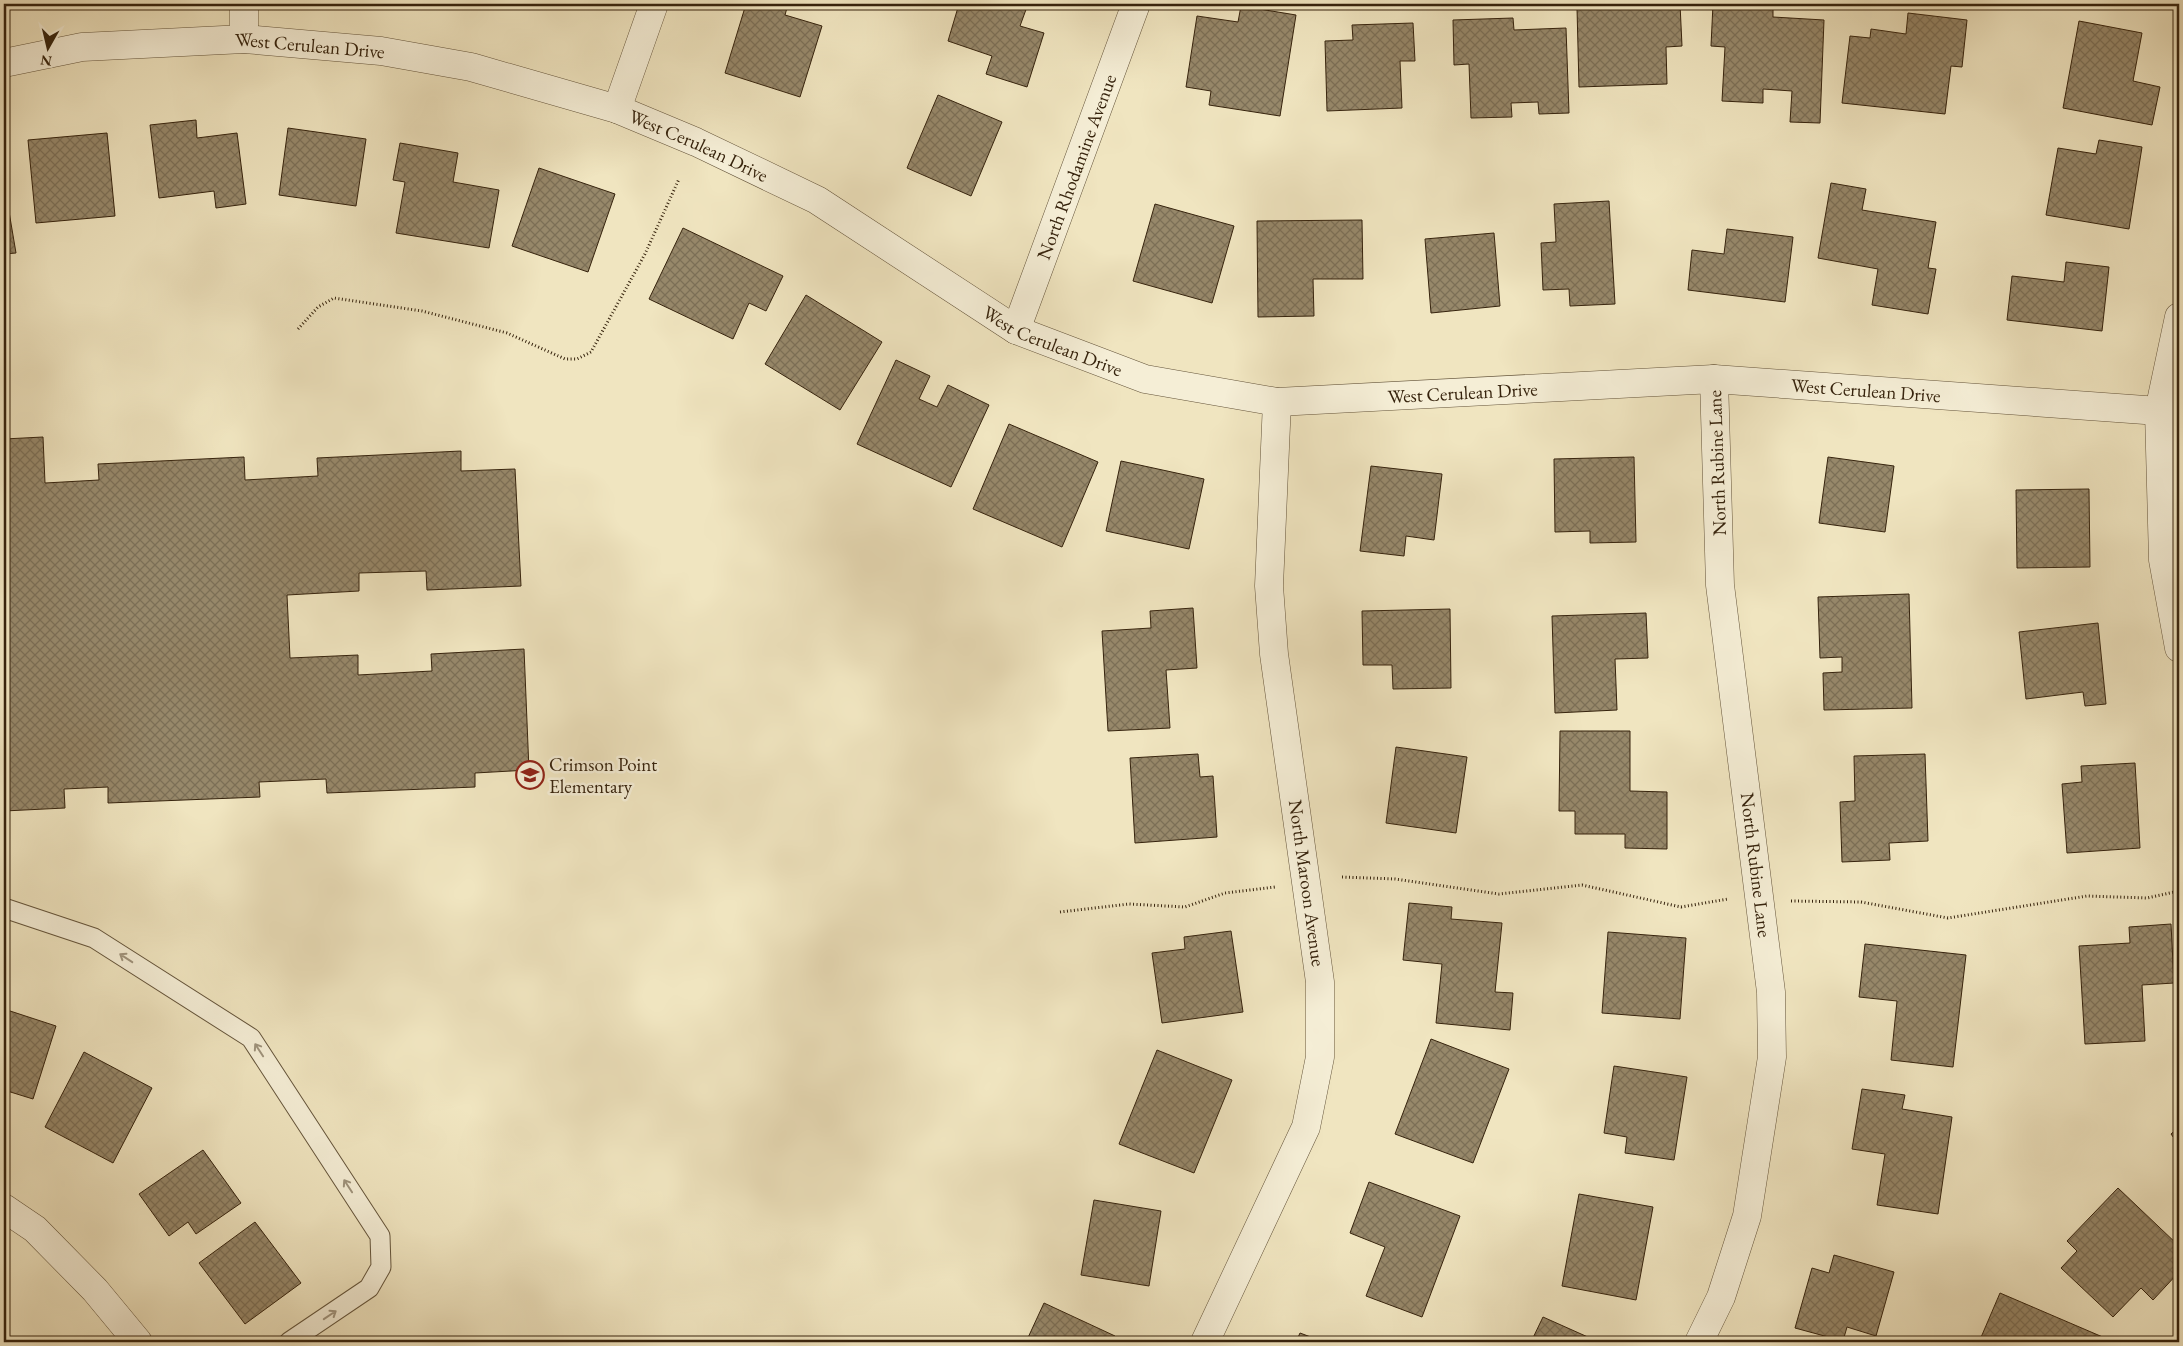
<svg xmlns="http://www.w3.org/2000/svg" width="2183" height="1346" font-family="'EB Garamond',serif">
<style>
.building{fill:url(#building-cross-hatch);stroke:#36230d}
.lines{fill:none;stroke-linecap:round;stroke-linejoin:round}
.lane-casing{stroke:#64543a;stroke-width:21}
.street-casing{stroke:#64543a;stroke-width:29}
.path{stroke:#36230d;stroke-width:3;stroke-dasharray:1 2.5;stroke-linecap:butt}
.lane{stroke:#f5eed6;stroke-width:19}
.street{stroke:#f5eed6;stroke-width:28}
.oneway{stroke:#9f937c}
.labels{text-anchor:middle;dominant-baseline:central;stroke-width:5;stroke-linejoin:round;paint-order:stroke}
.street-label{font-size:19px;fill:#36230d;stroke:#f5eed6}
.poi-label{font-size:19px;fill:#36230d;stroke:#f5eed6;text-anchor:start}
</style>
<defs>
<pattern id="building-cross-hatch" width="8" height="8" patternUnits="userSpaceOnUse" patternTransform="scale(1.25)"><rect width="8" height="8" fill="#97886a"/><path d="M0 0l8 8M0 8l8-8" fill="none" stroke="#7c6f56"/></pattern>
</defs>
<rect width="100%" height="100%" fill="#f0e5c0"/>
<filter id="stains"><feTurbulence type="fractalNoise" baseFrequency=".004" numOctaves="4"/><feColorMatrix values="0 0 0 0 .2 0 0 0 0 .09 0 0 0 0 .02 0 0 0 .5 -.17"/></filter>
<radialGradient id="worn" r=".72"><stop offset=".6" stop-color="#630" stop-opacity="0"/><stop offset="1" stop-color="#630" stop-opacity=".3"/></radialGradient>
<g class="building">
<path d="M537 4H560L559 8Z"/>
<path d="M746 4H788L785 15 822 26 800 97 725 73Z"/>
<path d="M959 4H1028L1020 26 1044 33 1027 87 986 74 992 56 948 41Z"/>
<path d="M1680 4 1682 46 1666 47 1667 84 1579 87 1577 8Z"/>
<path d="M1713 4 1773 5V17L1824 20 1820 123 1790 122 1792 91 1763 89V103L1722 101 1725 47 1711 46Z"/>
<path d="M1241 6 1296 15 1280 116 1209 105 1211 91 1186 87 1197 16 1238 22Z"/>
<path d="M1908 13 1967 20 1962 67 1951 66 1945 114 1842 103 1850 36 1870 38 1871 29 1906 34Z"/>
<path d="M1513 18 1514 30 1566 28 1569 113 1539 114 1538 102 1511 103 1512 117 1471 118 1469 64 1454 65 1453 20Z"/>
<path d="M2079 21 2142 33 2133 81 2160 87 2152 125 2063 108Z"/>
<path d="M1413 23 1415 61H1400L1402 108 1327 111 1325 41 1353 40 1352 25Z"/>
<path d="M938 95 1002 122 971 196 907 168Z"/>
<path d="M196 120 197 138 237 133 246 204 216 208 214 191 159 198 150 125Z"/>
<path d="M288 128 366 139 356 206 279 195Z"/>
<path d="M107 133 115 216 36 223 28 140Z"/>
<path d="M2099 140 2142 147 2129 229 2046 215 2058 148 2096 154Z"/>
<path d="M400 143 458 153 453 182 499 190 489 248 396 233 405 182 393 180Z"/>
<path d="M539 168 615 194 588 272 512 246Z"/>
<path d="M1831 183 1866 189 1862 210 1936 222 1928 268 1936 269 1928 314 1872 305 1878 269 1818 258Z"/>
<path d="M5 188 16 253 4 254V189Z"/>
<path d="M1609 201 1615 304 1570 306 1569 289 1543 290 1541 243 1556 242 1554 204Z"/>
<path d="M1155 204 1234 226 1212 303 1133 281Z"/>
<path d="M1362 220 1363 279H1313L1314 316 1258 317 1257 221Z"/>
<path d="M683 228 783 276 766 311 749 303 733 339 649 299Z"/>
<path d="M1727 229 1793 237 1785 302 1688 290 1692 250 1724 254Z"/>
<path d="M1494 233 1500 306 1431 313 1425 239Z"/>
<path d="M2066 262 2109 267 2102 331 2007 320 2012 276 2064 282Z"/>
<path d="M806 295 882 342 840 410 765 364Z"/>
<path d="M896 360 930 376 919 399 937 407 948 385 989 405 951 487 857 444Z"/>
<path d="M1009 424 1098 462 1062 547 973 509Z"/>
<path d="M43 437 45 483 99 480 98 464 244 457 245 480 318 476 317 458 461 451V471L515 469 521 586 427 590 426 571 359 573V591L287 595 290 658 358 655V675L432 671 431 654 524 649 529 770 475 773V787L327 793 326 779 259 782 260 797 108 803V787L64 789 65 808 4 811V439Z"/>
<path d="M1634 457 1636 542 1590 543V531L1555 532 1554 459Z"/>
<path d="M1828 457 1894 466 1885 532 1819 523Z"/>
<path d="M1121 461 1204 479 1189 549 1106 531Z"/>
<path d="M1371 466 1442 474 1434 540 1406 536 1404 556 1360 551Z"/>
<path d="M2089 489 2090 567 2017 568 2016 490Z"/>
<path d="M1909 594 1912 708 1824 710 1823 673 1842 672V657L1820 658 1818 597Z"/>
<path d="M1193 608 1197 668 1166 670 1170 728 1108 731 1102 631 1151 628 1150 611Z"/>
<path d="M1450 609 1451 688 1393 689 1392 665H1363L1362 611Z"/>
<path d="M1646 613 1648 658 1615 659 1617 710 1555 713 1552 616Z"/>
<path d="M2098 623 2106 704 2085 706 2083 692 2026 699 2019 632Z"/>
<path d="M1560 731H1630V791L1667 792V849L1625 848V834H1575V811H1559Z"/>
<path d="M1396 747 1467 757 1456 833 1386 823Z"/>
<path d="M1198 754 1200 777 1213 776 1217 837 1135 843 1130 758Z"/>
<path d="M1925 754 1928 841 1889 843 1890 860 1842 862 1840 802 1855 801 1854 756Z"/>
<path d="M2135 763 2140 848 2067 853 2062 784 2082 782 2081 766Z"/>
<path d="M1409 903 1452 907 1451 919 1502 923 1495 992 1513 993 1510 1030 1436 1023 1442 964 1403 960Z"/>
<path d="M2171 924 2174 983 2142 985 2145 1041 2085 1044 2079 946 2130 943 2129 927Z"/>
<path d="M1231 931 1243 1012 1162 1023 1152 953 1185 949 1184 937Z"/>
<path d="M1608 932 1686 938 1680 1019 1602 1013Z"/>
<path d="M1865 944 1966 955 1953 1067 1891 1060 1897 1001 1859 997Z"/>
<path d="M4 1009 56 1026 33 1099 4 1090Z"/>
<path d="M1431 1039 1509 1069 1473 1163 1395 1134Z"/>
<path d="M1157 1050 1232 1080 1194 1173 1119 1144Z"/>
<path d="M84 1052 152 1088 113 1163 45 1127Z"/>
<path d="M1614 1066 1687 1077 1674 1160 1625 1153 1627 1137 1604 1133Z"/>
<path d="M1862 1089 1905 1095 1902 1109 1952 1117 1938 1214 1877 1205 1885 1154 1852 1149Z"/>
<path d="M2179 1127V1145L2171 1134Z"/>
<path d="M203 1150 241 1203 196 1234 188 1222 169 1236 139 1194Z"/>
<path d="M1369 1182 1460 1216 1422 1317 1366 1296 1385 1247 1350 1233Z"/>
<path d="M2118 1188 2179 1246V1272L2153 1300 2141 1288 2113 1317 2061 1268 2077 1251 2067 1241Z"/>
<path d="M1579 1194 1653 1207 1636 1300 1562 1286Z"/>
<path d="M1094 1200 1161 1211 1149 1286 1081 1275Z"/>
<path d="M255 1222 301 1283 245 1324 199 1263Z"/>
<path d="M1834 1255 1894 1272 1876 1336 1847 1327 1843 1341 1795 1328 1812 1268 1829 1273Z"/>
<path d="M2000 1293 2112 1341 2111 1342H1979Z"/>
<path d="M1044 1303 1115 1336 1112 1342H1026Z"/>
<path d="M1543 1317 1599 1342H1531Z"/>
<path d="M1300 1333 1324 1342H1296Z"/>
</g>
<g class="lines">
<defs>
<path id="lane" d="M4 908 94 938 251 1038 380 1236 381 1267 369 1288 289 1342"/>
<g id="street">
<path d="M244 4V39"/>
<path id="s1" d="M4 63 82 47 244 39 381 51 471 67 617 109 696 142 817 200 1016 330 1145 379 1277 402 1714 379 2159 411"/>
<path d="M617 109 654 4"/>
<path d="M2179 317 2159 411 2163 560 2179 648"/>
<path id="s2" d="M1016 330 1136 4"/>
<path d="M4 1208 35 1229 95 1290 138 1342"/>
<path d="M1205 1342 1306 1127 1320 1057V982L1274 654 1269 586 1277 402"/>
<path d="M1699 1342 1721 1297 1747 1216 1772 1057 1771 992 1720 585 1714 379"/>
</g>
</defs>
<use href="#lane" class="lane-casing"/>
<use href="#street" class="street-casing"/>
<g class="path">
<path d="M298 329 318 307 334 298 422 311 507 333 565 359H577L591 352 645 254 679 179"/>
<path d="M1342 877 1395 879 1499 894 1582 885 1681 907 1728 899"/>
<path d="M1791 901 1861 902 1948 918 2087 896 2147 898 2179 891"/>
<path d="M1060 912 1129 904 1185 907 1225 893 1275 887"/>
</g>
<use href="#lane" class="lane"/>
<use href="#street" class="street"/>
</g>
<defs><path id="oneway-shaft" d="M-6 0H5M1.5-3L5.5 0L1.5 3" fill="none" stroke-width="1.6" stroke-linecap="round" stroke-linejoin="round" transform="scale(1.25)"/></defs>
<g class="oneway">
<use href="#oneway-shaft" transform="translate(126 958) rotate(-147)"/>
<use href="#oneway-shaft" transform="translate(259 1050) rotate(-123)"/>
<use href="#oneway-shaft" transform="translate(348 1186) rotate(-123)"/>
<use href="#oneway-shaft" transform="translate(330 1315) rotate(-34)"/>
</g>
<defs>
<symbol id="school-ring" viewBox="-11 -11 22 22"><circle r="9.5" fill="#f5eed6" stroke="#8f2418" stroke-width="1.5"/><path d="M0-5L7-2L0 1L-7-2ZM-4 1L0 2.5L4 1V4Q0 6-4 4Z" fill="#8f2418"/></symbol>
</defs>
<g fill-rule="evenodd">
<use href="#school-ring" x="514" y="759" width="32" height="32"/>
</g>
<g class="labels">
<g class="street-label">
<text stroke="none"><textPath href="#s1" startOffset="308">West Cerulean Drive</textPath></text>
<text stroke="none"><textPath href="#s1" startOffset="712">West Cerulean Drive</textPath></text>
<text stroke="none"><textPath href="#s2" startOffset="174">North Rhodamine Avenue</textPath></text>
<text stroke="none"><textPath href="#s1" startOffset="1118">West Cerulean Drive</textPath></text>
<text stroke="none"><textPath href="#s1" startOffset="1942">West Cerulean Drive</textPath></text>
<text stroke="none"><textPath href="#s1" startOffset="1538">West Cerulean Drive</textPath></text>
<text transform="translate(1717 463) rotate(-92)">North Rubine Lane</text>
<text transform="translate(1756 865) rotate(83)">North Rubine Lane</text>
<text transform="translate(1307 883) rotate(82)">North Maroon Avenue</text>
</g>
<g class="poi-label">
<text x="549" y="764">Crimson Point<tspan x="549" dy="22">Elementary</tspan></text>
</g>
</g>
<rect width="2183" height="1346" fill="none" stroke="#f0e5c0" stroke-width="20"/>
<rect x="5" y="5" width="2173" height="1336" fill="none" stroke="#36230d" stroke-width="2.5"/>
<rect x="10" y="10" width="2163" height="1326" fill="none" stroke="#36230d"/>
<g transform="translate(48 48) rotate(188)" stroke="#f5eed6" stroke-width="4" paint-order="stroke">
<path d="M0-4L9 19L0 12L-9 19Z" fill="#36230d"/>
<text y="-8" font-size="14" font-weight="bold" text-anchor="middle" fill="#36230d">N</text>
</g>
<rect width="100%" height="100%" filter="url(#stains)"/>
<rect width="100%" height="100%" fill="url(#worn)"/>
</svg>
